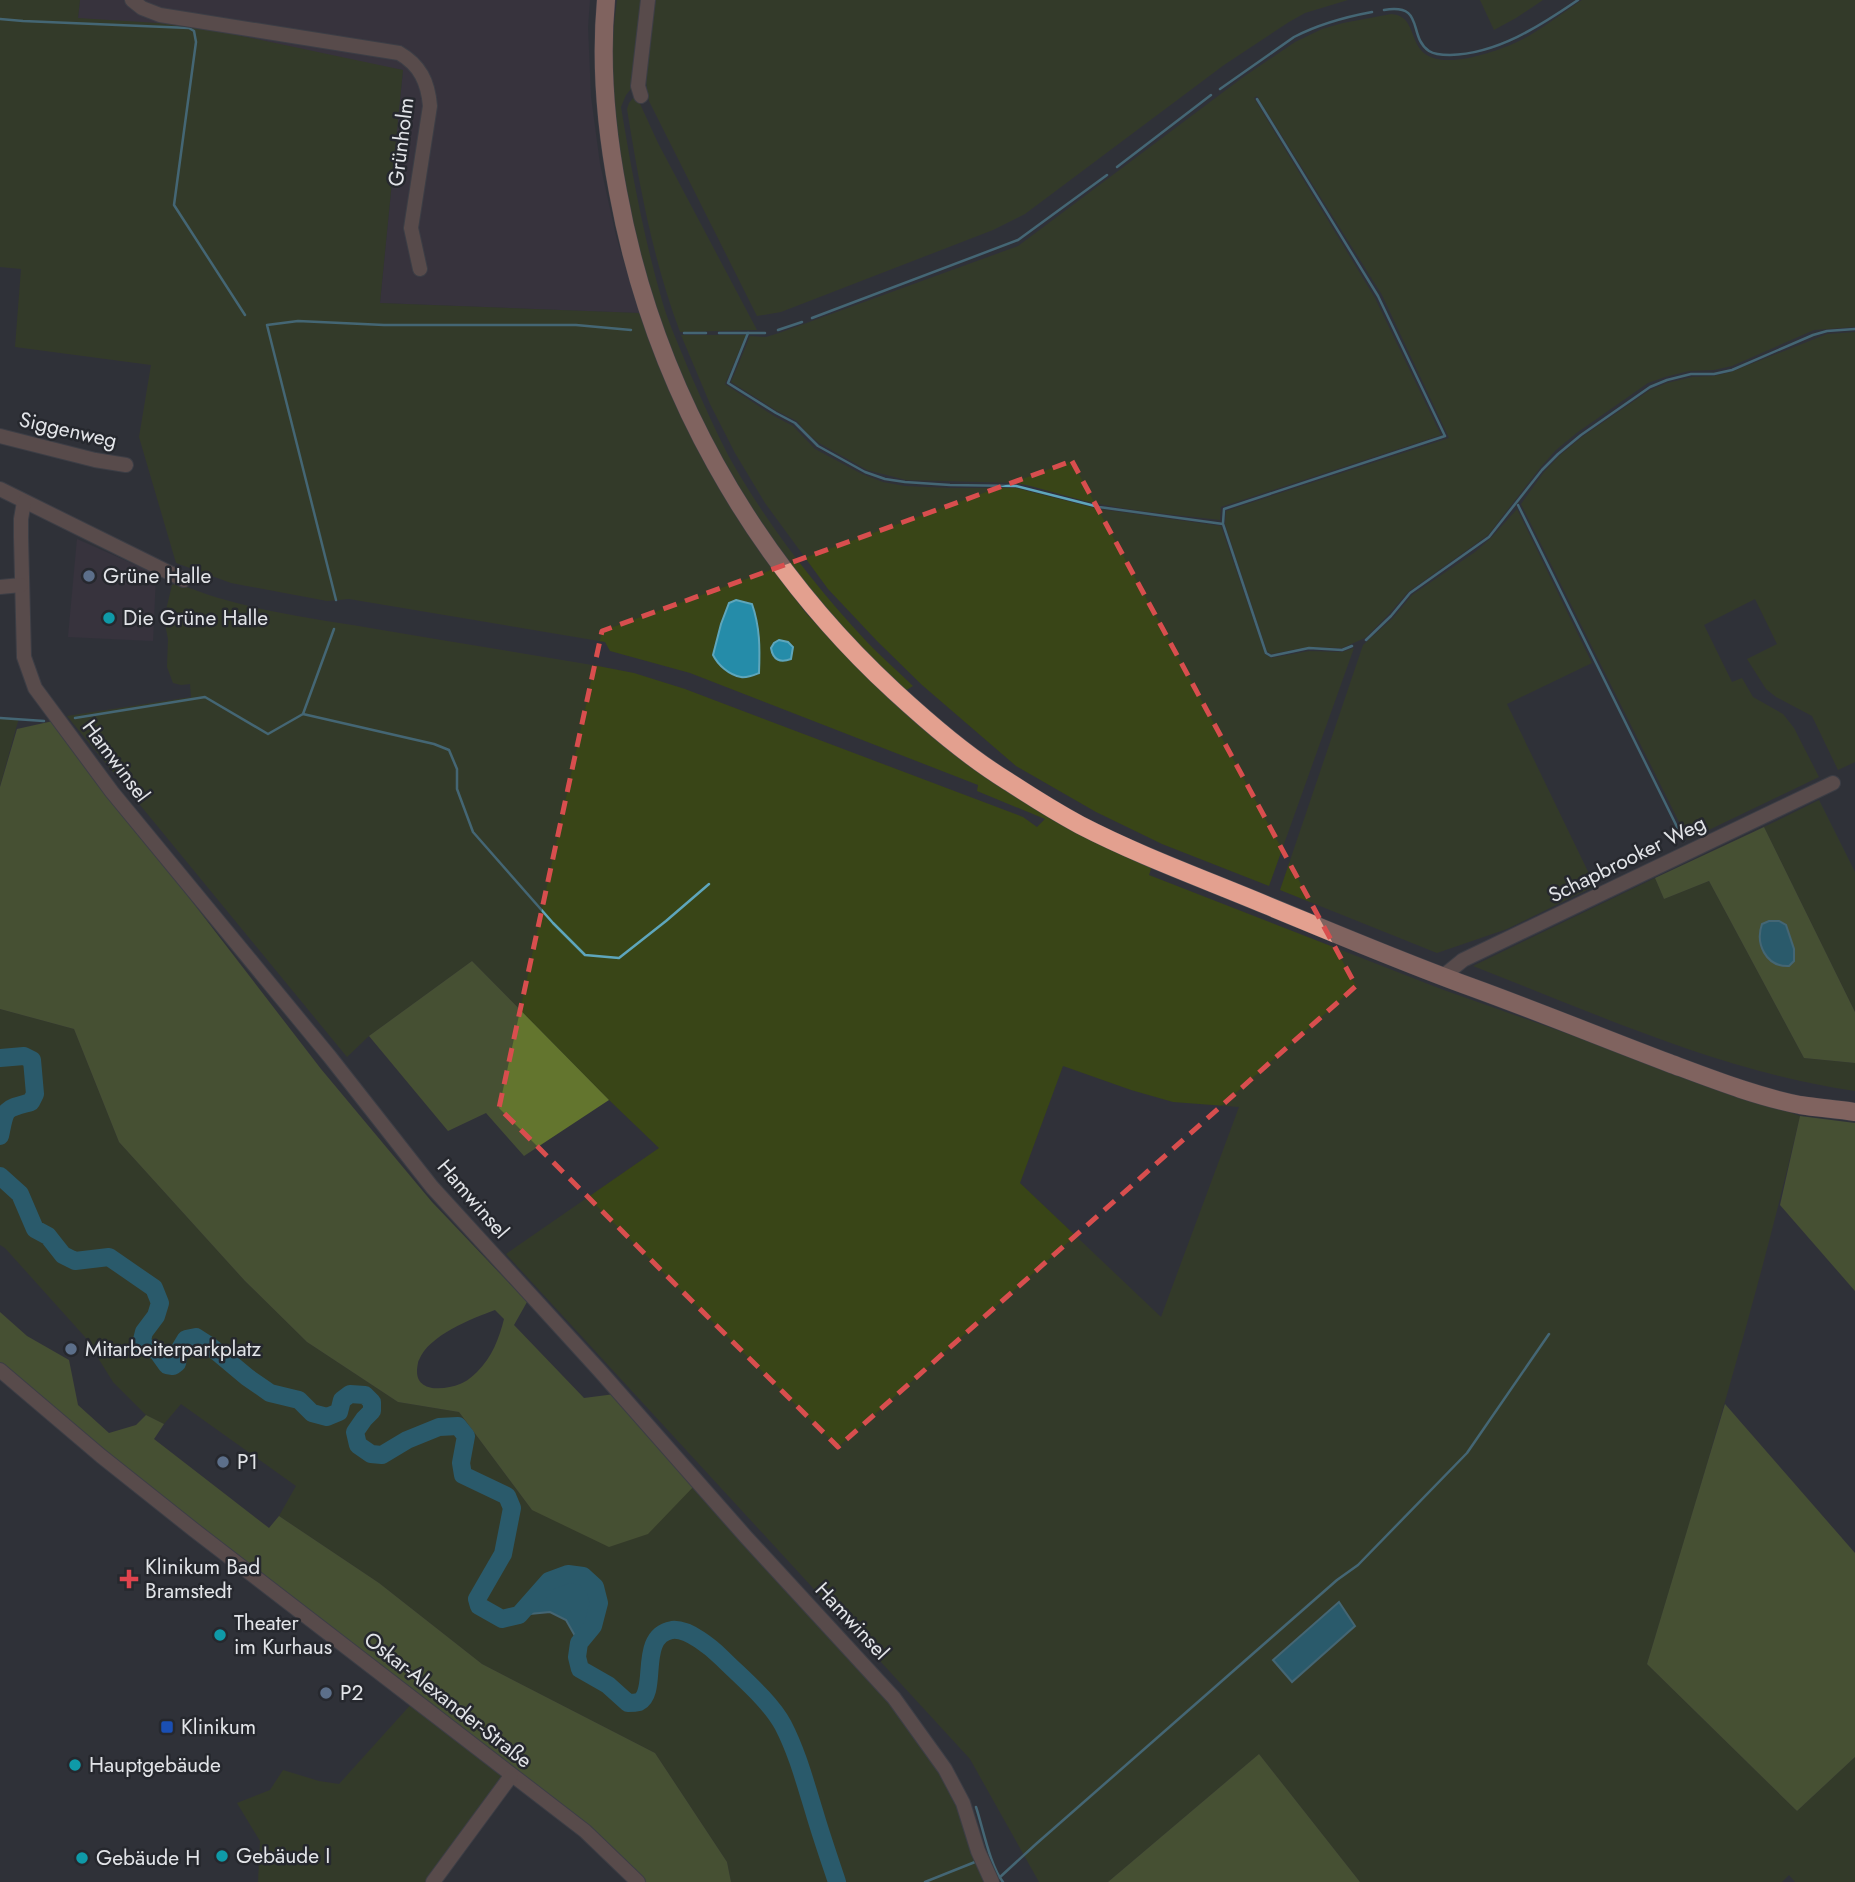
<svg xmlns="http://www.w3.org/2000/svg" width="1855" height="1882" font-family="Jost,sans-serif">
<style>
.commercial{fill:#403544}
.green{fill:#394517;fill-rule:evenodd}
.forest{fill:#63752e;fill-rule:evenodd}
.water{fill:#258ca9;stroke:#5ea6bc;stroke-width:2}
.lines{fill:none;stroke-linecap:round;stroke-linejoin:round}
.stream{stroke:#5ea6bc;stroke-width:2.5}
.river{stroke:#258ca9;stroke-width:18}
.minor-casing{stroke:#4c4e55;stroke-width:16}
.major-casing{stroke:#4c4e55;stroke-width:19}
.minor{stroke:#8b6a62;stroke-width:14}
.major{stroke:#e3a08f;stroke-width:18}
.marked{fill:none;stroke:#d84e4e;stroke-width:5;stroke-dasharray:14 9;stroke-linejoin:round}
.service-dot{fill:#5c6f8a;stroke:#26282e;stroke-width:2.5}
.culture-dot{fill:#0f9aa8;stroke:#26282e;stroke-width:2.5}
.health-dot{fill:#e0444e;stroke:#26282e;stroke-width:2.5}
.transit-dot{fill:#1a4fb4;stroke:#26282e;stroke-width:2.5}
.labels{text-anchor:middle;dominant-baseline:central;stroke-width:5;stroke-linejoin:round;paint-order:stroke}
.street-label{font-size:21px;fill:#e2e4e8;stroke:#26282e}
.poi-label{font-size:21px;fill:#e2e4e8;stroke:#26282e;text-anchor:start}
</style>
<rect width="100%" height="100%" fill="#303139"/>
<g class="commercial">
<path d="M80 0H590L588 27 591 97 600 164 616 236 639 313 380 303 403 70 78 18Z"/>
<path d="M77 539 156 574 153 641 68 637Z"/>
</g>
<g class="green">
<path d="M0 0H80L78 18 190 25 403 70 380 303 639 313 660 368 686 427 744 528 805 612 855 665 914 720 1152 866 1149 875 1441 989 1800 1116C1757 1301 1702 1482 1647 1664L1797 1811 1855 1757V1882H1795L1789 1875 1782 1882H1360L1259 1754 1108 1882H1039L970 1759 506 1254 659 1148 609 1100 472 961 369 1036 347 1057 67 716 191 697 190 684 181 685 173 683 167 667 168 639 165 624 166 610 172 585 177 583C238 609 305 617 370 628 446 641 522 653 598 666L634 673 685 689 1023 817 1037 827 1045 819 977 791 978 785 690 673 610 651 605 642 349 599 327 601 231 583 176 563 139 437 151 365 15 347 21 269 0 267ZM1063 1066 1131 1090 1173 1102 1239 1107 1161 1317 1020 1183Z"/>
<path d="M617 0H645L635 84 626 95 621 107C632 173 644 239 663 304 670 327 681 350 690 373 702 400 714 428 728 455 766 523 814 585 867 642 881 657 898 671 913 686L905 691C853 640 804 587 763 527 753 512 744 496 736 481 679 386 644 288 624 179 620 157 614 134 613 111 610 74 612 37 617 0Z"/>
<path d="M656 0H1348L1305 13 1289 22 1224 65 1025 214 993 230 781 312 757 316 649 101C641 69 651 32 656 0Z"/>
<path d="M1480 0H1543L1516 18 1494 30Z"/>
<path d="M1582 0H1855V327L1814 330 1732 366 1714 370 1689 371 1665 377 1648 383 1578 432 1556 450 1540 468 1488 535 1408 592 1389 614 1365 638 1342 648 1308 647 1271 654 1267 651 1225 524 1226 511 1449 438 1382 295 1257 96 1254 98 1375 298 1441 435 1221 507 1220 520C1179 515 1136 512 1095 503 1069 498 1043 488 1016 483L906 480 867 470 819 443 806 432 797 421 777 411 731 382 750 336 766 337 779 333 1018 246 1242 78 1295 42 1322 29 1343 23 1391 14C1412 15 1410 35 1420 49 1438 73 1495 52 1517 42 1540 31 1561 14 1582 0Z"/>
<path d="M636 95 658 143 757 330 680 332C653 260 639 184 627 109L629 103Z"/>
<path d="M1855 332V762L1838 770 1812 716 1776 697 1766 689 1747 659 1777 644 1755 599 1704 625 1732 682 1742 678 1753 697 1783 714 1794 728 1819 777 1688 840 1521 504 1544 472 1559 456 1582 437 1650 390 1667 383 1692 377 1714 376 1731 372 1827 334Z"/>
<path d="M681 335H746L725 384 774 416 793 426 815 449 862 474 883 482 905 486 950 488H1016L1099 509 1221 526 1265 654 1271 658 1309 651 1342 652 1354 648 1269 886 1162 844 1096 812 1016 766 922 685 877 641 828 589 765 503 735 453 710 404Z"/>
<path d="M1517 509 1592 663 1507 704 1595 886 1507 929 1437 953 1280 890 1363 645 1393 618 1412 595 1475 552 1491 538Z"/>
<path d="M0 718H19L0 786Z"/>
<path d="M1819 800 1855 872V1012L1764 827Z"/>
<path d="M1655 878 1664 899 1709 881 1804 1058 1855 1063V1091C1722 1072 1597 1014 1473 966Z"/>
<path d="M0 1009 74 1029 119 1142 245 1281 307 1342 398 1402 459 1412 532 1510 696 1484 888 1700 942 1772 958 1806 987 1882H731L727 1862 655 1753 482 1664 379 1583 279 1516 296 1486 181 1404 164 1424 146 1415 113 1382 85 1337 5 1248 0 1245Z"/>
<path d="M414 1701 505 1774 427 1882H258L260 1841 237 1803 270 1790 283 1770 319 1781 339 1784Z"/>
</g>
<g class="forest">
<path d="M53 721 321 1069 432 1202 527 1302 514 1325 584 1398 615 1394 696 1484 648 1534 609 1547 532 1510 459 1412 398 1402 307 1342 245 1281 119 1142 74 1029 0 1009V787L17 729ZM495 1310 504 1319C499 1339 492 1357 477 1372 473 1376 466 1382 460 1384 445 1390 416 1393 417 1370 417 1370 418 1360 419 1360 429 1335 471 1319 495 1310Z"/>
<path d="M1764 827 1855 1012V1063L1804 1058 1709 881 1664 899 1655 878ZM1769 921H1778L1786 925 1794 949 1774 963C1758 952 1765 938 1769 921Z"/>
<path d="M472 961 609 1100 524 1156 486 1113 448 1131 369 1036Z"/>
<path d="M1800 1116 1855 1123V1291L1780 1205Z"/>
<path d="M0 1312 27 1336 69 1360 78 1405 109 1433 136 1425 146 1415 164 1424 154 1439 269 1528 279 1516 379 1583 482 1664 655 1753 727 1862 731 1882H638L0 1370Z"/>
<path d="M1725 1404 1855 1553V1757L1797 1811 1647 1664Z"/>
<path d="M1259 1754 1360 1882H1108Z"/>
</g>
<g class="water">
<path d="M736 600 752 604C760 627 760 648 759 673 754 675 747 678 741 677 729 675 718 665 713 655L721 624 729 603Z"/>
<path d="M779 640 788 642 793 647 791 659C780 663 773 660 771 648L774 643Z"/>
<path d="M1769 921H1779L1786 925 1794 949V961L1789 966C1766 967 1755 944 1762 924Z"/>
<path d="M568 1574 583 1576 595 1587 599 1603 593 1626 579 1643 566 1620 550 1612 519 1615 549 1581Z"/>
<path d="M1339 1602 1355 1626 1292 1682 1273 1660Z"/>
</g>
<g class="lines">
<g class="stream">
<path d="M1384 10C1426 3 1407 36 1429 51 1435 55 1443 55 1450 55 1497 54 1540 26 1578 0"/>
<path d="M0 19 23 21 189 28 194 31 196 42 174 205 245 315"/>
<path d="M1220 89 1294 37C1319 24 1345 17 1372 12"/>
<path d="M1117 167 1211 95"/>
<path d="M812 318 1018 240 1107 175"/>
<path d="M778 330 802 322"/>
<path d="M684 333H706"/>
<path d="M719 333H765"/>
<path d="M748 333 728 383 776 413 795 423 818 446 865 472 885 479 905 482 950 485 1016 486 1099 507 1223 524 1266 653 1271 656 1309 648 1342 650 1352 646"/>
<path d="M1518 505 1684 841"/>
<path d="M1223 523 1224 509 1445 436 1378 296 1257 99"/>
<path d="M336 600 267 325 298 321 384 325H576L631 330"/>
<path d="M1366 640 1391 616 1410 593 1489 537 1542 470 1558 454 1581 435 1650 387 1667 380 1691 374H1714L1732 370 1813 335 1827 331 1855 329"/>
<path d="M303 714 434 744 449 750 457 769V789L473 832 553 923 585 955 619 958 666 921 709 884"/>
<path d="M0 718 44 721"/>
<path d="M75 718 205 697 268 734 303 714 334 629"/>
<path d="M976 1807C983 1828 990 1866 1003 1882"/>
<path d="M999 1878 1036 1844 1337 1580 1358 1565 1467 1453 1549 1334"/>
<path d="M925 1882 975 1862"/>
</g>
<g class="river">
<path d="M0 1058 24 1056 32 1060 35 1094 31 1102C3 1110 6 1107 0 1136"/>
<path d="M0 1176 20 1194 35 1229 48 1236 63 1255 75 1261 109 1257 154 1288 160 1303 156 1316 144 1332 142 1340 143 1346 157 1351 167 1365 173 1366 177 1363 180 1349 186 1339 196 1337 210 1346 247 1377 270 1393 299 1400 312 1413 327 1417 339 1412 342 1400 350 1394 365 1395 372 1402V1411L364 1419 355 1432 358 1445 371 1454 382 1455 407 1440 439 1427 458 1426 466 1436 461 1463 463 1475 507 1496 512 1508 503 1554 477 1599 479 1606 502 1619 519 1615 549 1581 568 1574 583 1576 595 1587 599 1603 593 1626 579 1643 577 1657 580 1669 608 1685 628 1703C631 1703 635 1703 639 1702 659 1692 637 1636 672 1630 688 1628 712 1648 722 1658 742 1678 770 1701 783 1725 797 1752 805 1782 814 1811 821 1835 829 1858 837 1882"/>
</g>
<defs>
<g id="minor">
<path d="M132 0 142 8 160 15 399 53C420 65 428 82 430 106L411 228 420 269"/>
<path d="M641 96 638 86 648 0"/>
<path d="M0 436 95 460 126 465"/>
<path d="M0 489 184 580"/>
<path d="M24 502 21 519V537L24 657 35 688 112 792 330 1057 432 1187 600 1371 746 1537 894 1698 945 1769 963 1803 978 1851 992 1882"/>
<path d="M0 587 21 585"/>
<path d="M1442 977 1463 960 1833 783"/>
<path d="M0 1370 101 1456 194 1530 585 1831 638 1882"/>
<path d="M433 1882 511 1776"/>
</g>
<path id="major" d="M606 0C600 64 606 129 618 192 653 384 751 559 894 691 930 724 967 756 1009 782 1032 797 1056 812 1080 825 1140 856 1204 879 1266 905 1334 933 1402 962 1471 987 1537 1011 1603 1038 1669 1063 1712 1079 1755 1096 1800 1105 1818 1108 1837 1109 1855 1112"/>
</defs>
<use href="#minor" class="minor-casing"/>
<use href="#major" class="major-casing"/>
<use href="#minor" class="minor"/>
<use href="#major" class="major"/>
</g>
<path d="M0 0H1855V1882H0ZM1072 461 1356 986 838 1447 499 1108 602 631Z" fill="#303139" fill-opacity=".55" fill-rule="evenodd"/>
<path class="marked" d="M1072 461 1356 986 838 1447 499 1108 602 631Z"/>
<g class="service-dot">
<circle cx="89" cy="576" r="7"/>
<circle cx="71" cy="1349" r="7"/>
<circle cx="223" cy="1462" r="7"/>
<circle cx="326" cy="1693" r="7"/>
</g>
<g class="culture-dot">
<circle cx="109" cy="618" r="7"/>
<circle cx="220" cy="1635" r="7"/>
<circle cx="75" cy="1765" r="7"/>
<circle cx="222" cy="1856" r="7"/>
<circle cx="82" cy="1858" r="7"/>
</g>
<path class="health-dot" d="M125.5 1568.5h7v7h7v7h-7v7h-7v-7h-7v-7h7z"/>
<rect class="transit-dot" x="160" y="1720" width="14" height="14" rx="3.5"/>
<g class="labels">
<g class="street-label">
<text transform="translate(401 142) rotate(-83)">Grünholm</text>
<text transform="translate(68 430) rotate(13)">Siggenweg</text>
<text transform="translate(116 761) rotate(53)">Hamwinsel</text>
<text transform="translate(1627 859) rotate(-26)">Schapbrooker Weg</text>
<text transform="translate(473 1199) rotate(49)">Hamwinsel</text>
<text transform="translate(852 1621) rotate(47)">Hamwinsel</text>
<text transform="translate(448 1700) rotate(38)">Oskar-Alexander-Straße</text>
</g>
<g class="poi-label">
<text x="103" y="576">Grüne Halle</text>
<text x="123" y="618">Die Grüne Halle</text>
<text x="85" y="1349">Mitarbeiterparkplatz</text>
<text x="237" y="1462">P1</text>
<text x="145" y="1567">Klinikum Bad<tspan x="145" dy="24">Bramstedt</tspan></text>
<text x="234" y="1623">Theater<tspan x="234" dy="24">im Kurhaus</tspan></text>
<text x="340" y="1693">P2</text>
<text x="181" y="1727">Klinikum</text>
<text x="89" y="1765">Hauptgebäude</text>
<text x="236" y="1856">Gebäude I</text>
<text x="96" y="1858">Gebäude H</text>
</g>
</g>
</svg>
